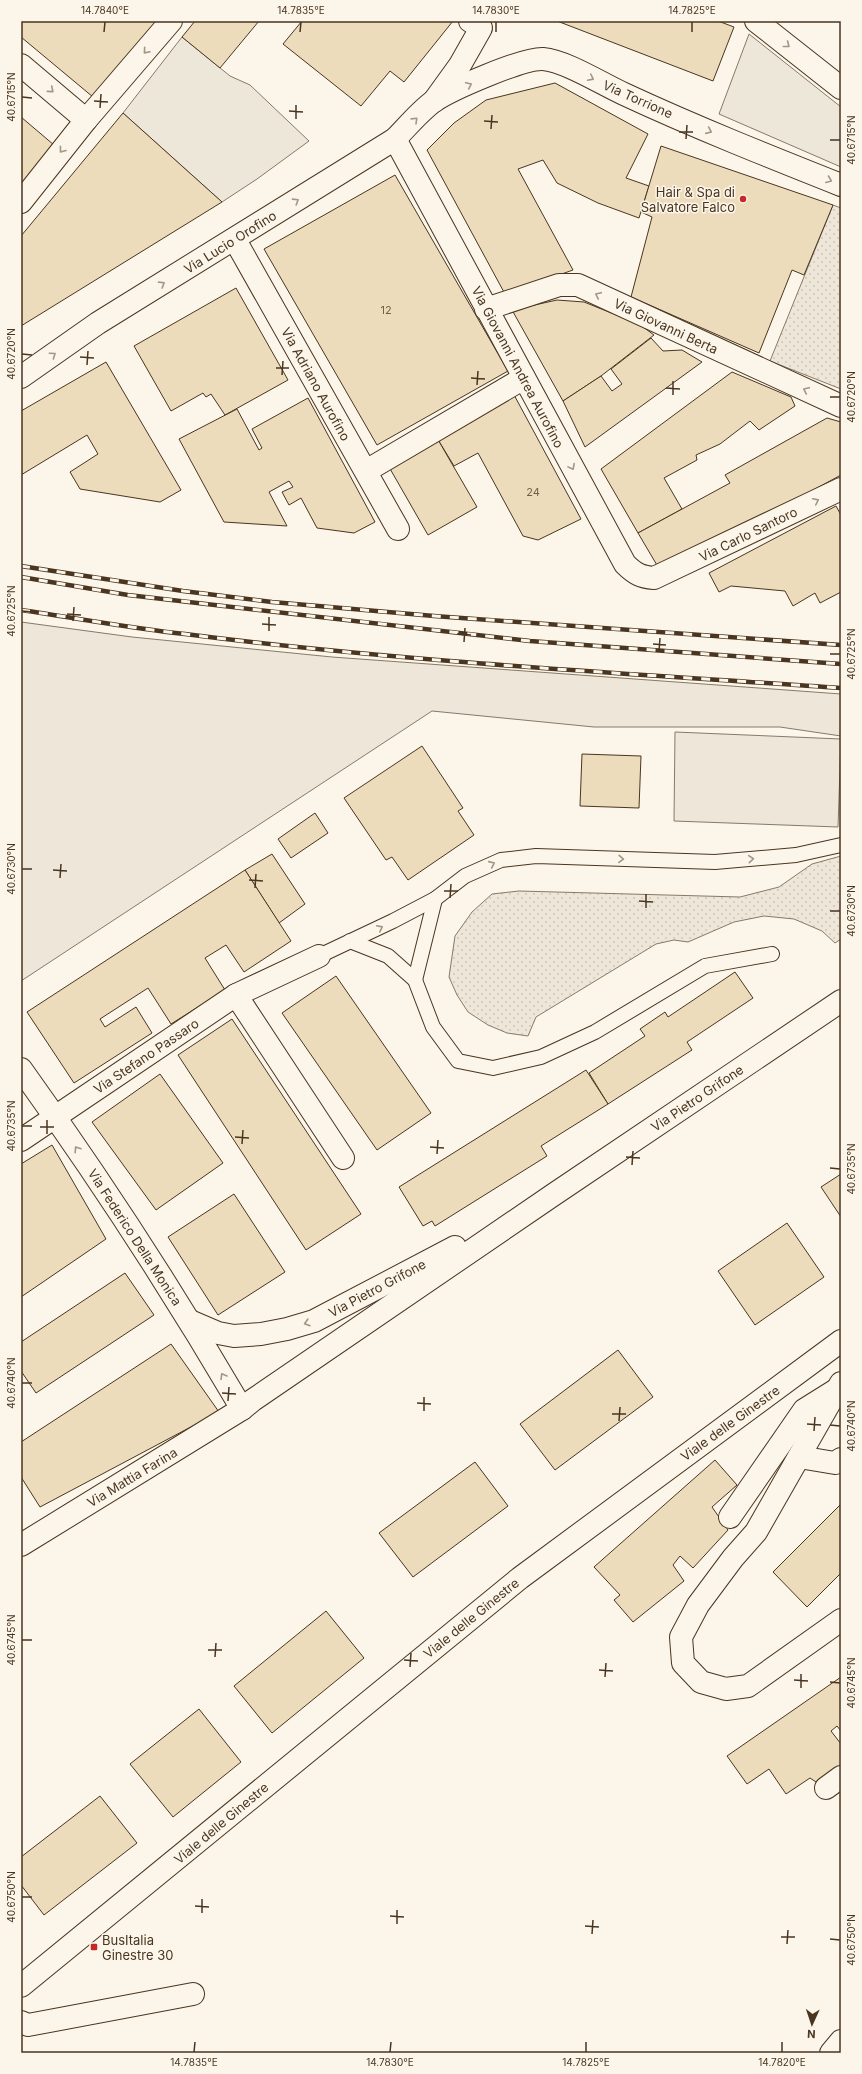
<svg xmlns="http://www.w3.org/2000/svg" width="862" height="2074" font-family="Inter,sans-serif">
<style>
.green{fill:#ede6d9;stroke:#887966}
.park{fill:url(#park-dots);stroke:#887966}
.parking{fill:#ede7d9;stroke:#887966}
.building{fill:#ecdcbc;stroke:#4a3520}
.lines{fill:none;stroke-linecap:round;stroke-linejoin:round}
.lane-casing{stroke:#4a3520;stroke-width:16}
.street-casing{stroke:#4a3520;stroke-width:24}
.secondary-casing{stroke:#4a3520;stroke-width:24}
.primary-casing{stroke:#4a3520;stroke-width:24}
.lane{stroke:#fbf6e9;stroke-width:14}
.street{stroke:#fbf6e9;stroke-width:22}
.secondary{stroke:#fbf6e9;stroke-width:22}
.primary{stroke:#fbf6e9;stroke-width:22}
.rail-casing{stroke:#4a3520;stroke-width:4.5}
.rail{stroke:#fbf6e9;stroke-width:3;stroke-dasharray:9;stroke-linecap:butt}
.oneway{stroke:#a29684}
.ticks{fill:none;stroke:#4a3520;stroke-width:1.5}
.poi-dot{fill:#c62828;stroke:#fbf6e9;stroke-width:1.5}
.labels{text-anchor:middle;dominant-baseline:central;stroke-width:3;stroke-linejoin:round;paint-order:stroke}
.number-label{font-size:11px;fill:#725f47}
.street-label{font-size:13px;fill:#4a3520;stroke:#fbf6e9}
.poi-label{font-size:13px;fill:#4a3520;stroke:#fbf6e9;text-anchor:end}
.neatline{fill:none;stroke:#4a3520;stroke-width:1.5}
.ticks-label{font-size:10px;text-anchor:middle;fill:#4a3520}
</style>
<defs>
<pattern id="park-dots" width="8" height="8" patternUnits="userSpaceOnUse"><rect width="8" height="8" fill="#ede6d9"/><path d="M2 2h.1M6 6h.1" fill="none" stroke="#cdc6ba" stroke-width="1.8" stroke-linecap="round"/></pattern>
</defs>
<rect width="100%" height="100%" fill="#fbf6e9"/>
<g class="green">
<path d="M21 622 132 637 332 657 841 694V736L780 727H594L432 711 21 981Z"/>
<path d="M675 732 841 739 838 827 674 821Z"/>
</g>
<g class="park">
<path d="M833 205 841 208V389L770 361Z"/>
<path d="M841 856V939L835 943 822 931 794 919 764 916 734 922 688 942 674 940 656 944 536 1017 528 1036 507 1033 488 1025 468 1012 457 995 449 977 455 936 472 912 492 894 519 891 740 897 779 887 812 864Z"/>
</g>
<g class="parking">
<path d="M749 34 841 107V167L719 114Z"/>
<path d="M182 37 230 76 250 85 309 141 257 179 222 202 123 113Z"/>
</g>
<g class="building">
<path d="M21 21H157L93 97 21 37Z"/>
<path d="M195 21H259L220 68 182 37Z"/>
<path d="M302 21H453L404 82 390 71 361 106 283 44Z"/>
<path d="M557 21H718L734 27 713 81Z"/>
<path d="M555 83 648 134 626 178 649 186 639 218 598 203 557 183 543 160 518 169 573 270 505 294 427 150 454 123 486 100Z"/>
<path d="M123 113 222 202 21 326V236Z"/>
<path d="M21 117 54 145 21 184Z"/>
<path d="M661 146 833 205 804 275 792 270 759 353 631 297 652 217 641 212Z"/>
<path d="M395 175 508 371 377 445 264 249Z"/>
<path d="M236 288 288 380 225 415 211 394 206 397 203 393 171 411 134 346Z"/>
<path d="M557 300 584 302 639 324 654 335 601 376 563 401 512 310Z"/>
<path d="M651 338 663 351 682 350 702 362 585 447 563 401 601 376 612 391 622 384 611 369Z"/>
<path d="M106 362 181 490 160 502 80 489 70 472 98 454 87 435 21 475V411Z"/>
<path d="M732 372 791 397 795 406 759 430 750 421 720 444 696 455 697 460 664 478 682 509 638 533 601 469Z"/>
<path d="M513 393 581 519 538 540 523 536 478 453 454 466 437 438Z"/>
<path d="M308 398 375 522 354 533 317 528 301 498 289 505 282 492 293 487 289 481 269 492 287 526 224 522 179 439 237 409 259 450 262 448 252 429Z"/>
<path d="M827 418 841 422V475L661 572 638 533 730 483 725 475Z"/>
<path d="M437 438 477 507 428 535 389 467Z"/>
<path d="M836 506 841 515V592L820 603 815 593 793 606 785 591 731 586 719 592 709 573Z"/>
<path d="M422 746 463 808 458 811 474 835 408 880 392 857 386 860 344 798Z"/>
<path d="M582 754 641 756 639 808 580 806Z"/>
<path d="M315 813 328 833 291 858 278 839Z"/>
<path d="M272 854 305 904 279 923 245 870Z"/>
<path d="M245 870 291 941 244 972 226 945 205 958 225 990 171 1024 148 988 100 1019 105 1027 136 1007 152 1033 74 1083 27 1012Z"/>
<path d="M735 972 753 998 687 1042 692 1050 608 1104 589 1073 645 1036 640 1029 665 1012 668 1017Z"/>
<path d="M336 976 431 1113 377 1150 282 1013Z"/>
<path d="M232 1019 361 1214 306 1250 178 1055Z"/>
<path d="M586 1070 608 1104 541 1146 547 1156 435 1226 432 1221 423 1226 399 1187Z"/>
<path d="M160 1074 223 1163 156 1210 92 1122Z"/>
<path d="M52 1145 106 1239 21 1297V1164Z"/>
<path d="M841 1174V1217L821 1187Z"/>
<path d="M234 1194 285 1272 218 1315 168 1237Z"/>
<path d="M787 1223 824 1277 755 1325 718 1271Z"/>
<path d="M125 1273 154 1315 36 1393 21 1371V1342Z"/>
<path d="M171 1344 219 1412 40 1507 21 1477V1442Z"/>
<path d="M618 1350 653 1397 555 1470 520 1424Z"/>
<path d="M715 1460 737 1485 712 1507 728 1530 693 1568 680 1556 673 1565 684 1581 633 1622 614 1600 620 1595 594 1567Z"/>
<path d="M475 1462 508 1506 413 1577 379 1533Z"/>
<path d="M841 1504V1573L807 1607 773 1572Z"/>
<path d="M326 1611 364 1658 272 1733 234 1686Z"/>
<path d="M841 1677V1731L837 1726 831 1731 841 1744V1765L816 1782 810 1778 786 1794 769 1769 747 1784 727 1756Z"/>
<path d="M199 1709 241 1762 173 1817 130 1764Z"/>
<path d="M100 1796 137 1843 44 1915 21 1885V1857Z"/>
</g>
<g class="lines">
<defs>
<g id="lane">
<path d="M350 941 388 956 415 980 433 1027 458 1061 493 1068 541 1057 595 1032 705 966 772 954"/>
<path d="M319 956 393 921 435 899 465 876 501 860 536 856 715 862 796 855 841 845"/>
<path d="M415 980 435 899"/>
</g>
<g id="street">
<path d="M21 65 86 120"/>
<path d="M434 101 460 65 481 28 470 21"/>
<path d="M395 139 625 564C635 574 641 577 654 578L841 489"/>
<path d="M235 240 398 529"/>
<path d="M486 309 559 285H578L841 406"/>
<path d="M366 471 524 378"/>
<path d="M236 995 343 1158"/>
<path d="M21 1140 236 995 319 956"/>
<path d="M841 1383 756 1532 733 1558 698 1605 681 1637 683 1663 701 1682 726 1689 748 1686 841 1620"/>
<path d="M799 1457 835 1463 841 1459"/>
<path d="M730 1517 804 1410 836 1390"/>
<path d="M826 1788 841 1777"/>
<path d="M21 1986 520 1578 841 1341"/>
<path d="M21 2022 28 2025 193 1994"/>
</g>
<g id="secondary">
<path d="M21 202 86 120 171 21"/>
<path d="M21 377 98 323 395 139C407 127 420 111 434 101 452 89 523 58 543 59 566 61 602 84 624 94 695 127 768 156 841 185"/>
<path d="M21 1069C100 1179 174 1293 242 1409"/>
<path d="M190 1321 218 1333 234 1336 261 1334 287 1329 314 1321 455 1247"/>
<path d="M21 1545 242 1409 253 1400 553 1195 841 1001"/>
<path d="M831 2053 841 2041"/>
</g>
<path id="primary" d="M756 21 841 88"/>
</defs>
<use href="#lane" class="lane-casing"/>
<use href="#street" class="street-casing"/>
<use href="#secondary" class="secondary-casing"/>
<use href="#primary" class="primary-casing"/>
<use href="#lane" class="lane"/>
<use href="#street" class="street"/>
<use href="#secondary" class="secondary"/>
<use href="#primary" class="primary"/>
<defs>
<g id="rail">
<path d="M21 566 183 591 272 602 434 616 841 645"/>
<path d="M21 577 128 595 530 641 841 664"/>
<path d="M21 610C76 618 130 628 185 634 403 662 622 673 841 688"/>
</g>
</defs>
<use href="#rail" class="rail-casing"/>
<use href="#rail" class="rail"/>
</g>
<defs><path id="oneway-chevron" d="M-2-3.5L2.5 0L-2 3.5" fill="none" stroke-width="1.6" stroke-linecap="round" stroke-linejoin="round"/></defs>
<g class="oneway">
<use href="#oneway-chevron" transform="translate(787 45) rotate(38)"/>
<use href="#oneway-chevron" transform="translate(146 51) rotate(131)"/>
<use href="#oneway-chevron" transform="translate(591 78) rotate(26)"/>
<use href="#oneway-chevron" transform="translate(469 85) rotate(-25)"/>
<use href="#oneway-chevron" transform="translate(51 90) rotate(40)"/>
<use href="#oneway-chevron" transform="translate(415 120) rotate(-44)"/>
<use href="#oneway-chevron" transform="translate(709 131) rotate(24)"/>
<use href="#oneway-chevron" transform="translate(62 150) rotate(128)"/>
<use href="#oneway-chevron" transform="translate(829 180) rotate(22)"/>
<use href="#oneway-chevron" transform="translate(296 201) rotate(-32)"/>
<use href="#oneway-chevron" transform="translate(162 284) rotate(-32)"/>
<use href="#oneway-chevron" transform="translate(598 295) rotate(-155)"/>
<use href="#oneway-chevron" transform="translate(53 355) rotate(-35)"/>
<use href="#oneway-chevron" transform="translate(806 390) rotate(-155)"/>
<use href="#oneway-chevron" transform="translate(572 467) rotate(62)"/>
<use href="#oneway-chevron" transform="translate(816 501) rotate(-26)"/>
<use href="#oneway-chevron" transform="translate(621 859) rotate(2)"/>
<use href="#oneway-chevron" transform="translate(751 859) rotate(-5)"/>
<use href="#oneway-chevron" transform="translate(492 864) rotate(-24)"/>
<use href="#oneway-chevron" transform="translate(380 928) rotate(-26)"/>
<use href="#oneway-chevron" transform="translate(77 1149) rotate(-123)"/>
<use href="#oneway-chevron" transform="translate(307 1323) rotate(163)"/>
<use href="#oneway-chevron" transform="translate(223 1376) rotate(-121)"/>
</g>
<path class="ticks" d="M104 32 105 22M300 32 301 22M496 32V22M692 32V22M22 97 32 98M94 101 108 102M100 108 101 94M289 111 303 112M296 119V105M484 121 498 122M491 129 492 115M679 132H693M686 139 687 125M830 140H840M22 354 32 355M80 357 94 358M87 365 88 351M276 368H289M282 375 283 361M471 378 485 379M477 385 478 371M666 388 680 389M673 395V381M830 397H840M22 611 32 612M67 614 81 615M73 621 74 607M262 624 276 625M269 631V617M457 634 471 635M464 642 465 628M653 644 666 645M659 652 660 638M830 654H840M22 869H32M53 870 67 871M60 878 61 864M249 880 263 881M255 888 256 874M444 891H458M450 898 451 884M639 901 653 902M646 908V894M830 911H840M22 1126H32M40 1127H54M47 1134V1120M235 1137 249 1138M242 1144 243 1130M430 1147 444 1148M437 1154 438 1140M626 1157 640 1158M632 1165 633 1151M830 1168 840 1169M22 1383H32M222 1393 236 1394M228 1401 229 1387M417 1403 431 1404M424 1411V1397M612 1414H626M619 1421 620 1407M807 1424 821 1425M830 1425 840 1426M814 1431 815 1417M22 1640H32M208 1650H222M215 1657 216 1643M404 1660 418 1661M410 1667 411 1653M599 1670 613 1671M605 1677 606 1663M794 1680 808 1681M830 1682 840 1683M801 1688V1674M22 1897H32M195 1906 209 1907M202 1913V1899M390 1916 404 1917M397 1924V1910M585 1926 599 1927M592 1934 593 1920M781 1937H795M830 1939 840 1940M787 1944 788 1930M194 2052 195 2042M390 2052 391 2042M586 2052V2042M782 2052V2042"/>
<g class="poi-dot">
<circle cx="743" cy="199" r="4"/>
<rect x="90" y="1943" width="8" height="8" rx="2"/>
</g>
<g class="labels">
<g class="number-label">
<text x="386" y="310">12</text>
<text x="533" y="492">24</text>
</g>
<g class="street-label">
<text transform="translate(638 99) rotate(24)">Via Torrione</text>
<text transform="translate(230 242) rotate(-32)">Via Lucio Orofino</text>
<text transform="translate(666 326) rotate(25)">Via Giovanni Berta</text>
<text transform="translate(518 367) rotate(62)">Via Giovanni Andrea Aurofino</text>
<text transform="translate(316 384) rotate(61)">Via Adriano Aurofino</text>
<text transform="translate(748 534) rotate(-26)">Via Carlo Santoro</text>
<text transform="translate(146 1056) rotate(-34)">Via Stefano Passaro</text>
<text transform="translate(697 1098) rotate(-34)">Via Pietro Grifone</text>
<text transform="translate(135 1237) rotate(57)">Via Federico Della Monica</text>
<text transform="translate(377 1288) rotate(-28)">Via Pietro Grifone</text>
<text transform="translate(730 1423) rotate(-36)">Viale delle Ginestre</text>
<text transform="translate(132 1477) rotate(-31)">Via Mattia Farina</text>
<text transform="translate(471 1618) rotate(-39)">Viale delle Ginestre</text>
<text transform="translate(221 1823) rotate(-40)">Viale delle Ginestre</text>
</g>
<g class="poi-label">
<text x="735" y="192">Hair &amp; Spa di<tspan x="735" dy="15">Salvatore Falco</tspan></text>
<text x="102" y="1940" text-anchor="start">BusItalia<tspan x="102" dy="15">Ginestre 30</tspan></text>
</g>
</g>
<rect width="862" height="2074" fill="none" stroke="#fbf6e9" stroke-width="44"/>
<g transform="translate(812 2024) rotate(183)" stroke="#fbf6e9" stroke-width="3" paint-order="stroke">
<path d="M0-3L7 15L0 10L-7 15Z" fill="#4a3520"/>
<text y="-6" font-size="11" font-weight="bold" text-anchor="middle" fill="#4a3520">N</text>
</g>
<rect x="22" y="22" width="818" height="2030" class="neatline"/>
<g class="ticks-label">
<text x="105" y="14">14.7840°E</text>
<text x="301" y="14">14.7835°E</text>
<text x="496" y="14">14.7830°E</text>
<text x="692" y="14">14.7825°E</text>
<text transform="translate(11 97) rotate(-90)" y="4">40.6715°N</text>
<text transform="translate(851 140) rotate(-90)" y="4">40.6715°N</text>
<text transform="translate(11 354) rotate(-90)" y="4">40.6720°N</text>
<text transform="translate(851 397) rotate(-90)" y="4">40.6720°N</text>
<text transform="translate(11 611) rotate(-90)" y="4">40.6725°N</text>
<text transform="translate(851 654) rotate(-90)" y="4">40.6725°N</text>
<text transform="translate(11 869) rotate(-90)" y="4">40.6730°N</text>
<text transform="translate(851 911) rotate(-90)" y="4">40.6730°N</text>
<text transform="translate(11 1126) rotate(-90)" y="4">40.6735°N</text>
<text transform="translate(851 1169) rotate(-90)" y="4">40.6735°N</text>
<text transform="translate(11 1383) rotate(-90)" y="4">40.6740°N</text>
<text transform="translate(851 1426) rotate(-90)" y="4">40.6740°N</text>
<text transform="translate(11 1640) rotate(-90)" y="4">40.6745°N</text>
<text transform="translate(851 1683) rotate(-90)" y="4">40.6745°N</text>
<text transform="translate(11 1897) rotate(-90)" y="4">40.6750°N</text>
<text transform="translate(851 1940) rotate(-90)" y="4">40.6750°N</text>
<text x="194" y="2066">14.7835°E</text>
<text x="390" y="2066">14.7830°E</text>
<text x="586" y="2066">14.7825°E</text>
<text x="782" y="2066">14.7820°E</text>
</g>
</svg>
